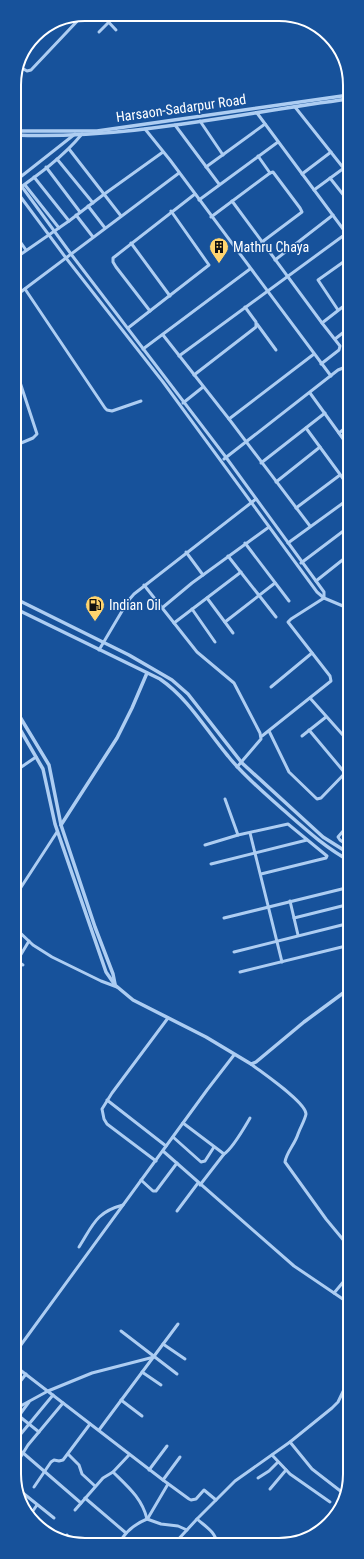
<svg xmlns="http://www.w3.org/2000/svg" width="364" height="1559" font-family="'Roboto Condensed',sans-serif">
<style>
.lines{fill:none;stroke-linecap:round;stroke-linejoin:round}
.minor{stroke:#adcdf2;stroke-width:3}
.tertiary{stroke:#adcdf2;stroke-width:3.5}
.labels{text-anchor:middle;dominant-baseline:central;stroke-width:3;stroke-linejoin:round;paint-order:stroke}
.street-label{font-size:14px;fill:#fff;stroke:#17529b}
.poi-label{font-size:14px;fill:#fff;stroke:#17529b;text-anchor:start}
.rim{fill:none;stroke:#fff;stroke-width:2}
</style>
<rect width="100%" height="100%" fill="#17529b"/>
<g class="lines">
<g class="minor">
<path d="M101 14 116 30"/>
<path d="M99 32 109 22"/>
<path d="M20 67 27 71 31 70 83 15"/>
<path d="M295 107 349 175"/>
<path d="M257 113 349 237"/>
<path d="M200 121 223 155"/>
<path d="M175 125 219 184"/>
<path d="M145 129 170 160 331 376"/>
<path d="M69 149 121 216"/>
<path d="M258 156 270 173"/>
<path d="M57 159 93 203"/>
<path d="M46 167 80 212"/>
<path d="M206 167 265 124"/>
<path d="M302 174 331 152"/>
<path d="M34 177 69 221"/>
<path d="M330 178 349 202"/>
<path d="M17 180 71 254 225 456 316 581 324 592V598"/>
<path d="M14 182 75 134"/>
<path d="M25 185 59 228"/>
<path d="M14 188 66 258 163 382 317 592 324 598 350 609"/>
<path d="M314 190 344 168"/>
<path d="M14 192C38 175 63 157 82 134"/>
<path d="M199 200 278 142"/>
<path d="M232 201 322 323 340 346 339 350 321 364"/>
<path d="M88 206 105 228"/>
<path d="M76 215 93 237"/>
<path d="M211 217 270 173 273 172 300 208 302 212 262 242"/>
<path d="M14 233 26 250"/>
<path d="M131 243 170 296"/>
<path d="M14 259 69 221 103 195 163 152"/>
<path d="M275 260 333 215"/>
<path d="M25 289 105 408 107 410 112 411 141 401"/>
<path d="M14 297 179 173"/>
<path d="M338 310 318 280 349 258"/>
<path d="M150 311 116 267 113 262V258L195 194"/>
<path d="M322 323 349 302"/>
<path d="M257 324 276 350"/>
<path d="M128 328 209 265 171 211"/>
<path d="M163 335 229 419 310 526"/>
<path d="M335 339 349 328"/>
<path d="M143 349 250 269"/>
<path d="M179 356 347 233"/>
<path d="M14 364 37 434 33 438 14 446"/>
<path d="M343 368 349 361"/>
<path d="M194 375 256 327V322L245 307"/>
<path d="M310 393 349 447"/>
<path d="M183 403 203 387"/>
<path d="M229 419 314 354"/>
<path d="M306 428 350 488"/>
<path d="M339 433 349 425"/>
<path d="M224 459 338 370 343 368 349 372"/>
<path d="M261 463 325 413"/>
<path d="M276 482 320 447"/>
<path d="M296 508 340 475"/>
<path d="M245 543 289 601"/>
<path d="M288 543 350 498"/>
<path d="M186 552 203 575"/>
<path d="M228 556 276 617"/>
<path d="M301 563 350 526"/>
<path d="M316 581 350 554"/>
<path d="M144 585 197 652 234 683 260 733 261 739 237 767"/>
<path d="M207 598 233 633"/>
<path d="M162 608 192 583 269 527"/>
<path d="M192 609 215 642"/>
<path d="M225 622 275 583"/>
<path d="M174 623 241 572"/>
<path d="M99 650 128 601 134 594 256 499"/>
<path d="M271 687 312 653"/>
<path d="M310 698 350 743"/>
<path d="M309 730 345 773"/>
<path d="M269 731 289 772 317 799 321 798 350 768"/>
<path d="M262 736 331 681 330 676 288 622 291 619 324 598"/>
<path d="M302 736 326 717"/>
<path d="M14 772 36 757"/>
<path d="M225 799 238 835"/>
<path d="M350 823 338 837 340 840 350 847"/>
<path d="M250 833 282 962"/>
<path d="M205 845 238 835 288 824 327 856 326 858 261 874"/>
<path d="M211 864 307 840"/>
<path d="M14 898 57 832"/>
<path d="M290 901 298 935"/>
<path d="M224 918 350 887"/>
<path d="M294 918 350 904"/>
<path d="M14 927 33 945 52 957 101 981 117 987"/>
<path d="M234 952 350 923"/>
<path d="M14 959 23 965"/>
<path d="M17 961 29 941"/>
<path d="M240 972 350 945"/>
<path d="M251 1064C261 1072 306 1102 306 1114 305 1120 300 1128 298 1134 295 1144 286 1153 285 1162L326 1219 350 1248"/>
<path d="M107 1100 166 1146"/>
<path d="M183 1123 224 1154C233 1148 244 1128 250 1118"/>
<path d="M173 1137 201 1162 205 1161 214 1147"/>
<path d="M163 1151 294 1266 334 1293"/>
<path d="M156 1161 107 1124 104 1119 102 1109 112 1093 168 1018"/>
<path d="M141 1180 153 1191H156L177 1163"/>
<path d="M200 1185 224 1154"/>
<path d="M177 1211 198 1183"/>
<path d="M79 1247C93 1225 96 1212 123 1205"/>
<path d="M350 1274 334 1293 350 1304"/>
<path d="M121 1331 177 1374"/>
<path d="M163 1344 185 1359"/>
<path d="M15 1353 207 1090 234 1055"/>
<path d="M15 1366 163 1480 189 1499 191 1500 196 1499 204 1490 216 1500"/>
<path d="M142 1372 161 1385"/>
<path d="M15 1388 26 1374"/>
<path d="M121 1400 142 1416"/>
<path d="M15 1409 48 1391 92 1373 154 1357"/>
<path d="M19 1416 39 1432"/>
<path d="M15 1421 29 1402"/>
<path d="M99 1430 178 1324"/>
<path d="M15 1441 53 1395"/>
<path d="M290 1442 312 1469 343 1493"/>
<path d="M22 1452 81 1503"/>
<path d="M68 1454 79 1465 82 1474 95 1486"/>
<path d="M272 1455 290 1474 330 1502"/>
<path d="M15 1466 28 1445 63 1403"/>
<path d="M149 1470 167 1446"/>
<path d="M113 1472C127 1486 142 1498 147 1519"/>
<path d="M258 1478 269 1471 278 1462"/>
<path d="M163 1480 180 1457"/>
<path d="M34 1487 51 1462 54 1460 59 1461 63 1460 90 1424"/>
<path d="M18 1489 54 1518"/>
<path d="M270 1489 286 1470"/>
<path d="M85 1498 126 1533"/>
<path d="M37 1505 30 1515 50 1532"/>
<path d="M75 1510 103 1478 113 1472 129 1455"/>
<path d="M148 1518 168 1484"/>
<path d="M64 1539 67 1535"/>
<path d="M108 1544H109"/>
<path d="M119 1544C125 1531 135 1524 147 1519L161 1524 178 1526 187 1530"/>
<path d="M174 1544 197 1519"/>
<path d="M217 1544C216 1532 206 1527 197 1519L235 1481 290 1442 332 1408 338 1402 350 1377"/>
</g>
<g class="tertiary">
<path d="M14 131H97L349 95"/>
<path d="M14 135C127 140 238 113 349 99"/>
<path d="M14 598 129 655 172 680 188 694 242 763 323 837 350 854"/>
<path d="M14 608 160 679C189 699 206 730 228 756 243 775 262 791 280 807 302 826 324 847 350 861"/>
<path d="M14 707 49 765 61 825 95 927 113 974 115 984"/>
<path d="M14 719 43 769 55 824 106 972 115 985 133 1000 206 1037 251 1064 256 1062 304 1022 350 988"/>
<path d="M61 825 117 738 132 708 147 673"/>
</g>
</g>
<defs>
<symbol id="building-pin" viewBox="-11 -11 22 30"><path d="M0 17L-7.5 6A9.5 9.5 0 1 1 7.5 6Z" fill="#ffd46e" stroke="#17529b"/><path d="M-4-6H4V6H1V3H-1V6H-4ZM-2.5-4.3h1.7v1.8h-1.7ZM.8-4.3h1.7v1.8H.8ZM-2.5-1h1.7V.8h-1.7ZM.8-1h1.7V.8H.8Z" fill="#111"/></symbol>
<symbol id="fuel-pin" viewBox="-11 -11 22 30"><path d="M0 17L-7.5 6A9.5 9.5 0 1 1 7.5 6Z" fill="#ffd46e" stroke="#17529b"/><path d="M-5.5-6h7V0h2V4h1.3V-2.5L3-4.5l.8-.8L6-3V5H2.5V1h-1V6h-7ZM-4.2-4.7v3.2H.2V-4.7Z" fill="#111"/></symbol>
</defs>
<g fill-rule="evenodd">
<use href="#building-pin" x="208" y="236" width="22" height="30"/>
<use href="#fuel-pin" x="84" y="594" width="22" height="30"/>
</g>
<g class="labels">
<g class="street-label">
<text transform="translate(181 108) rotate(-8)">Harsaon-Sadarpur Road</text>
</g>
<g class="poi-label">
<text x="233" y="247">Mathru Chaya</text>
<text x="109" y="605">Indian Oil</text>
</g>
</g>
<path d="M0 0H364V1559H0ZM85 21H279A64 64 0 0 1 343 85V1474A64 64 0 0 1 279 1538H85A64 64 0 0 1 21 1474V85A64 64 0 0 1 85 21Z" fill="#17529b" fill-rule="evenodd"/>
<path class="rim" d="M85 21H279A64 64 0 0 1 343 85V1474A64 64 0 0 1 279 1538H85A64 64 0 0 1 21 1474V85A64 64 0 0 1 85 21Z"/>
</svg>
